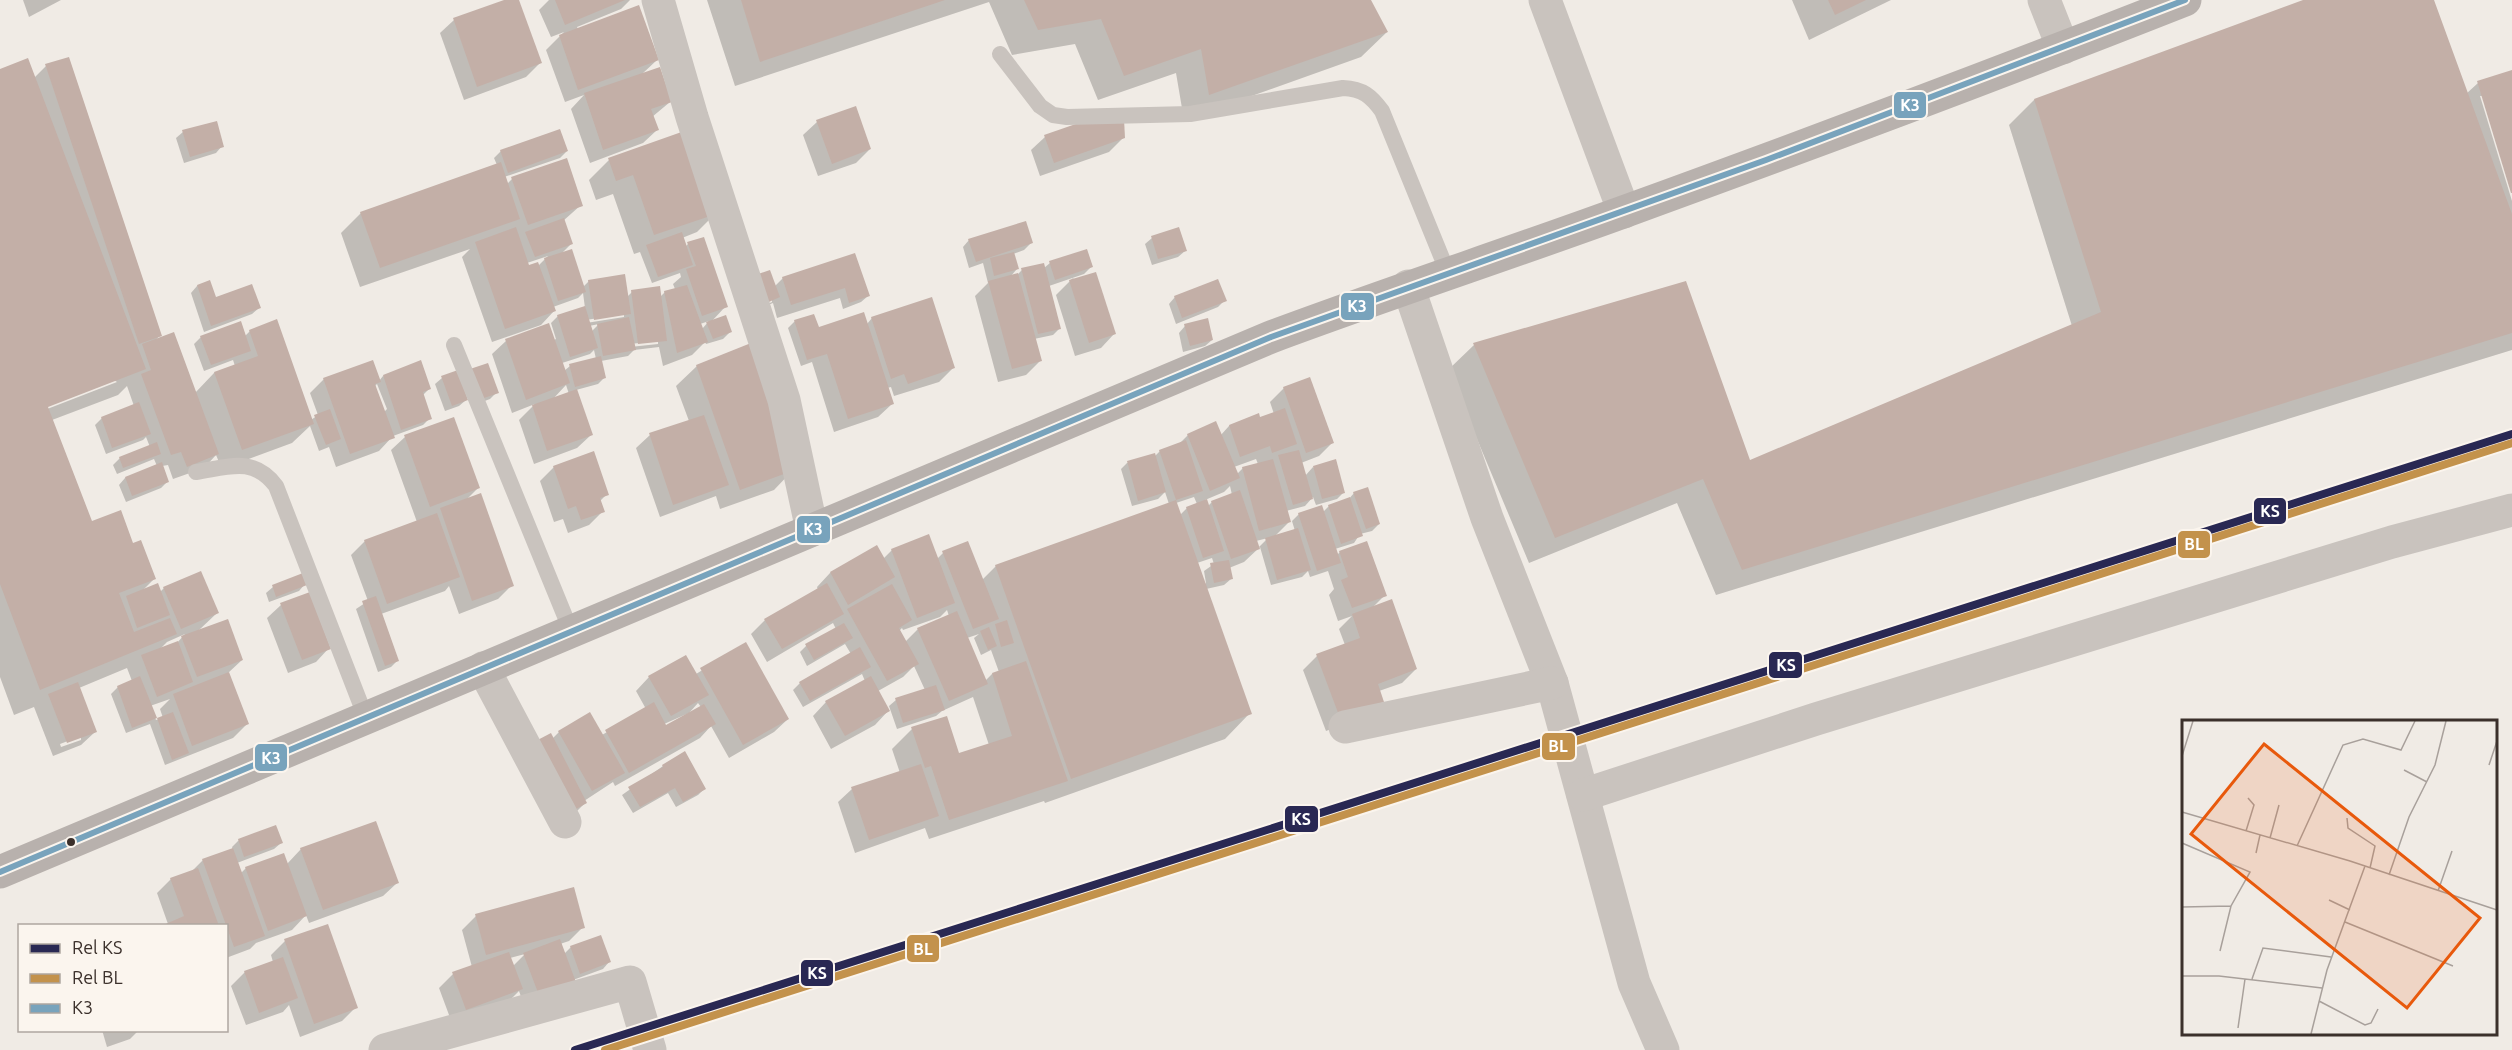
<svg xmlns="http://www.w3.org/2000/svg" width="2512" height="1050" font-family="Ubuntu,sans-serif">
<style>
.shadow{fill:#0003;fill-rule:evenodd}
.building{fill:#c3afa7}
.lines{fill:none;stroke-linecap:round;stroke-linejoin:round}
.service{stroke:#c9c3be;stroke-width:16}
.minor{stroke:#c9c3be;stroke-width:33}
.primary{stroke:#b8b1ad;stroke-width:33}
.bus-1-casing{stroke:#fbf5ee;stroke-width:10}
.bus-1{stroke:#78a3bc;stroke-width:6}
.rail-1-casing{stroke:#fbf5ee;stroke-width:12}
.rail-2-casing{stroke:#fbf5ee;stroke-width:12}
.rail-1{stroke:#292853;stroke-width:8}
.rail-2{stroke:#c3924c;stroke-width:8}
.bus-dot{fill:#3b302b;stroke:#fbf5ee;stroke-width:2}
.inset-road{fill:none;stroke:#a8a09b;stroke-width:1.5}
.view{fill:#e8590c;fill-opacity:0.15;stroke:#e8590c;stroke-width:3}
.inset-edge{fill:none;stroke:#3b302b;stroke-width:3}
.line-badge{stroke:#fbf5ee;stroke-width:2}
.badge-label{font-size:16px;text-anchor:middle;font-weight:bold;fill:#fff}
</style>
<rect width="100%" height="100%" fill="#f0ebe5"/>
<g class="shadow">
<path d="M23 0H61L29 17Z"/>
<path d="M509 0H517L540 63 526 77 464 100 440 33 454 20Z"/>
<path d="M549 0H630L621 9 577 27 578 29 657 60 642 74 670 102 652 117 657 130 643 143 590 163 571 109 584 95 565 102 546 50 564 32 551 37 539 10Z"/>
<path d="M707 0H1369L1387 32 1361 57 1184 120 1176 73 1098 100 1075 44 1012 55 989 2 735 86Z"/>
<path d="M1792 0H1891L1809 40Z"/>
<path d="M2307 0H2432L2466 94 2478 83 2512 71V191L2483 96H2480L2512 201V350L1716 595 1677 503 1529 563 1448 370 1474 345 1685 283 1749 462 2072 326 2009 125 2034 100Z"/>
<path d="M46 66 160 335 155 341 195 393 214 373 235 366 233 360 204 371 194 344 201 337 245 336 250 331 311 420 318 415 310 393 324 379 379 381 383 376 430 388 422 396 430 418 423 425 393 436 379 451 336 467 329 447 319 451 310 426 292 443 222 469 216 455 204 468 173 479 168 465 162 466 168 481 161 488 126 502 119 485 125 478 157 466 154 459 117 474 113 465 120 458 150 447 146 437 143 440 106 454 95 425 102 418 134 406 127 386 118 395 52 420 91 523 132 545 154 579 142 591 160 592 164 588 217 613 198 631 242 660 228 673 247 724 233 738 165 765 150 724 126 733 111 694 118 687 132 681 127 668 79 688 95 732 81 745 53 756 34 707 14 715 0 677V71L34 78ZM114 380 117 382 42 411 40 408ZM377 384 387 409 384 412 375 386ZM185 634 176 644 158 651 167 642ZM170 699 160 709 163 718 156 720 150 706ZM81 736V740L61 747 60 744Z"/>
<path d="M817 122 870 149 856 163 818 176 803 135Z"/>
<path d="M183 132 222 146 216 153 184 163 176 138Z"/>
<path d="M1045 137 1123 138 1109 152 1040 176 1031 150Z"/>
<path d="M501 151H567L560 158 504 177 507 184 512 179 581 205 563 221 571 244 561 254 583 287 589 281 627 297 632 292 660 297 665 292 675 289 673 284 681 277 680 273 652 283 640 252 634 254 613 194 596 200 589 180 609 160 717 212 697 232 682 238 685 247 688 244 726 306 711 322 730 332 723 339 706 344 705 342 692 355 663 366 659 347 634 350 628 356 601 361 605 377 598 384 576 390 591 435 577 448 534 464 519 420 535 404 512 413 492 354 506 341 548 325 554 340 556 339 551 323 558 316 585 308 583 293 578 298 553 307 554 311 541 325 492 342 462 257 470 249 360 287 341 233 361 213 497 165 494 158ZM548 256 538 266 528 267 527 263ZM624 314V317L586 323V320ZM709 321 702 329 700 324ZM599 324 591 332 589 326ZM658 341V344L630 347V344ZM594 350 596 359 570 366 564 371 562 363 590 354ZM566 385 569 394 552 400Z"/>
<path d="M1152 238 1185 251 1178 257 1152 265 1145 244Z"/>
<path d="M969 240 1031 243 1024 250 1013 254 1017 269 1010 277 1017 275 1022 270 1044 268 1050 263 1091 267 1084 274 1049 286 1060 328 1053 335 1034 339 1040 361 1026 375 998 382 975 296 988 283 983 263 969 268 963 247Z"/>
<path d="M854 255 868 296 861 302 843 309 840 298 777 318 773 303 755 310 746 284 753 277 769 272 774 287 783 278ZM772 299V302L756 309 755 306Z"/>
<path d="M1073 278 1114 334 1101 348 1075 356 1056 295Z"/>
<path d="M209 282 215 299 259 308 252 314 204 332 191 293 197 286Z"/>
<path d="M1175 297 1225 300 1218 307 1176 324 1169 304Z"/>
<path d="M872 318 953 368 939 382 894 396 891 387 887 388 892 404 878 417 834 432 812 362 801 366 788 328 795 321 818 330 867 324Z"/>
<path d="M1185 326 1212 340 1205 346 1183 352 1179 333Z"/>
<path d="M697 366 794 469 774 490 720 509 716 496 660 517 636 448 650 435 689 421 676 386Z"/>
<path d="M471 370 497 392 490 399 474 405Z"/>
<path d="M457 372 466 400 459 406 445 411 435 384 442 378Z"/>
<path d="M1284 388 1333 442 1319 456 1301 463 1305 476 1313 467 1343 493 1337 499 1316 505 1313 497 1305 506 1286 511 1289 522 1274 537 1295 531 1292 521 1299 514 1323 512 1329 506 1348 500 1354 493 1379 524 1372 531 1360 534 1354 543 1335 549 1337 555 1340 552 1385 595 1372 608 1416 669 1402 683 1379 691 1368 715 1326 731 1303 670 1317 656 1345 645 1339 629 1352 616 1338 621 1329 595 1334 589 1328 571 1310 577 1308 571 1302 577 1271 585 1260 547 1244 562 1229 568 1231 579 1224 585 1206 589 1250 713 1225 739 1045 803 1044 801 929 839 925 828 855 853 838 802 852 789 900 773 892 749 912 729 958 755 989 745 973 697 942 711 936 716 897 729 889 706 896 700 925 690 914 666 903 677 878 691 888 711 875 725 831 749 813 716 826 702 865 681 862 674 803 707 793 690 800 683 851 654 845 644 807 666 800 652 806 646 836 629 833 623 767 662 751 634 765 620 818 590 817 587 830 573 877 547 883 559 892 550 937 559 943 553 982 580 996 566 1169 504 1165 492 1158 499 1132 506 1121 469 1127 463 1155 456 1160 451 1178 445 1188 435 1220 436 1229 426 1258 415 1259 419 1274 414 1270 402ZM1256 459 1258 464 1243 468 1237 474 1234 467ZM1230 486 1232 495 1212 502 1208 506 1205 500 1224 492ZM1194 497 1197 504 1187 508 1180 515 1176 503ZM1268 538 1258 548 1256 541ZM1212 558 1214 564 1204 571 1206 583 1205 584 1197 563ZM947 610 949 616 918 629 905 642 899 631 902 628 903 630 940 617ZM979 634 974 638 981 655 991 650 999 672 992 674 985 681 967 638Z"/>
<path d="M405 437 478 488 466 500 512 585 498 599 459 614 449 586 445 591 381 614 398 660 391 667 378 672 356 609 368 601 351 555 365 541 417 522 391 450Z"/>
<path d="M554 467 607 494 600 501 603 511 589 525 568 533 563 519 554 522 540 481Z"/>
<path d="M305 584 299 591 269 602 266 593 273 587Z"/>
<path d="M281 605 329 648 316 662 288 673 267 618Z"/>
<path d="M745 644 788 719 774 732 729 758 711 726 700 738 615 786 613 782 584 801 585 803 571 817 552 739 559 732 590 714 602 735 646 709 636 691 649 677 696 674ZM698 703 701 707 666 727 664 724 689 713Z"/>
<path d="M663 766 705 788 698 795 676 807 668 793 633 813 622 795Z"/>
<path d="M239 840 281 843 274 849 237 863 241 873 246 868 287 864 301 849 397 883 383 896 309 923 306 915 292 930 256 943 250 949 226 958V926H164L168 924 157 893 171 879 192 871 203 860 233 850 232 847Z"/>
<path d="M476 916 583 927 569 941 560 944 564 954 571 947 609 962 603 969 573 980 526 1011 519 991 507 1003 452 1023 439 988 453 974 472 967 462 930ZM525 954 513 966 510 958Z"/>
<path d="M327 926 356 1007 342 1021 300 1037 289 1005 283 1012 246 1025 231 986 245 972 273 962 271 955 285 941Z"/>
<path d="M102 1030H139L130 1039 107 1047Z"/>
</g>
<g class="building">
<path d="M504 0H519L542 63 477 87 453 18Z"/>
<path d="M555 0H625L565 25Z"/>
<path d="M741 0H945L760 62Z"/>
<path d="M1024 0H1371L1388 32 1209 95 1201 49 1124 76 1101 19 1038 30Z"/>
<path d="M1828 0H1866L1835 15Z"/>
<path d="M2303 0H2434L2512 214V333L1742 570 1703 479 1555 538 1473 343 1686 281 1750 460 2101 312 2034 99Z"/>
<path d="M639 5 659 60 578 90 559 35Z"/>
<path d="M69 57 162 336 139 344 45 64Z"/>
<path d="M28 58 146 369 48 407 92 521 121 510 133 543 141 540 156 579 119 593 134 632 170 618 177 634 40 690 0 584V69Z"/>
<path d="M660 67 672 102 651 109 659 130 603 150 584 93Z"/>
<path d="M2512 70V193H2511L2477 81Z"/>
<path d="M856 106 871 149 832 164 816 120Z"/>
<path d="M1093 118 1124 119 1125 138 1054 163 1044 135Z"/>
<path d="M217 121 224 147 190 157 182 130Z"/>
<path d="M560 129 568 151 508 173 500 150Z"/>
<path d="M690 129 719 213 654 235 633 175 616 181 608 158Z"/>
<path d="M567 158 583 206 528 225 511 177Z"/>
<path d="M501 162 520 219 380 268 360 212Z"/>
<path d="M564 218 573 244 535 257 525 232Z"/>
<path d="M1026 221 1033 243 976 262 968 239Z"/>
<path d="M516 227 529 265 538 262 556 311 505 329 475 242Z"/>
<path d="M1179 227 1187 251 1158 259 1151 236Z"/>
<path d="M682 232 693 265 658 277 646 245Z"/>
<path d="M704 237 728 307 702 316 686 269 696 266 687 242Z"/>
<path d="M572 249 586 292 558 301 544 258Z"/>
<path d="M1087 249 1093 267 1055 280 1049 261Z"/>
<path d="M1014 252 1019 269 994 276 990 258Z"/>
<path d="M855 253 870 296 849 303 845 288 791 305 782 277Z"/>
<path d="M1044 263 1061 329 1038 334 1021 268Z"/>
<path d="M770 270 780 297 762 305 752 276Z"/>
<path d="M1096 272 1116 334 1089 343 1069 280Z"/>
<path d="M1018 273 1042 361 1012 369 988 281Z"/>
<path d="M625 274 631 314 594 320 588 280Z"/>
<path d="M1218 279 1227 301 1182 318 1174 296Z"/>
<path d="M210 280 216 297 252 284 261 308 211 326 197 285Z"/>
<path d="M687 285 708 342 677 353 664 291Z"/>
<path d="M660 286 667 341 638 344 631 290Z"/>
<path d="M932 297 955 368 908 384 904 374 891 379 871 317Z"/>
<path d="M585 306 598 348 570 357 557 315Z"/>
<path d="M864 312 894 404 848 419 827 354 807 360 794 320 814 314 819 327Z"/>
<path d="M726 315 732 332 713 339 706 322Z"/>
<path d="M629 317 636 350 603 356 597 324Z"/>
<path d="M1208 318 1213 340 1190 346 1184 324Z"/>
<path d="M277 319 314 424 242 450 214 372 258 356 249 330Z"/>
<path d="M241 321 251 351 211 365 200 336Z"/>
<path d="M549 323 570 383 526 400 505 339Z"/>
<path d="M174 332 219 454 187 467 181 452 171 455 141 374 151 370 142 344Z"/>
<path d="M756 341 795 470 740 490 696 365Z"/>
<path d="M601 356 606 378 575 387 569 364Z"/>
<path d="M373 360 381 382 375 384 395 438 350 454 323 378Z"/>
<path d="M421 360 431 389 423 392 432 419 401 430 383 375Z"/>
<path d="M488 363 499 393 481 399 470 369Z"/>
<path d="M458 370 468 400 452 406 441 376Z"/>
<path d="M1310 377 1334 443 1306 453 1283 387Z"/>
<path d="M577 389 593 435 547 451 532 405Z"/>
<path d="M139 402 151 434 112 448 101 417Z"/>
<path d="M1285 408 1297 444 1272 453 1270 446 1240 457 1229 425 1259 413 1260 417Z"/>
<path d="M330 409 341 439 326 445 314 415Z"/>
<path d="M704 415 729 485 673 505 649 433Z"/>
<path d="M454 417 480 488 430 507 404 435Z"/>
<path d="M1216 421 1240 478 1210 491 1187 434Z"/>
<path d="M1186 440 1203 491 1176 500 1159 450Z"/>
<path d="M157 442 161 454 123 468 119 457Z"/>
<path d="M1299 450 1313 499 1293 505 1278 455Z"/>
<path d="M594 451 609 495 600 498 605 512 581 520 576 506 568 509 553 466Z"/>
<path d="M1155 453 1166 492 1138 501 1127 461Z"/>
<path d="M1273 459 1291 522 1259 531 1242 467Z"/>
<path d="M1336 459 1345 493 1322 499 1313 466Z"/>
<path d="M162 462 169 482 132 496 125 477Z"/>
<path d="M1368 487 1380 524 1366 529 1353 492Z"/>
<path d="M1240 490 1260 549 1231 559 1211 501Z"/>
<path d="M481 493 514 586 472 601 440 508Z"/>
<path d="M1350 497 1363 536 1341 544 1328 505Z"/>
<path d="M1207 499 1224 551 1203 558 1186 507Z"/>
<path d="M1176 500 1252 714 1071 779 995 565Z"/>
<path d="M1322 505 1341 563 1317 571 1298 513Z"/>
<path d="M437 513 460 577 387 604 364 540Z"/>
<path d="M1298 528 1311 570 1277 580 1265 538Z"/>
<path d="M929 534 955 603 917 618 891 549Z"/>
<path d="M968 541 999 619 973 629 942 551Z"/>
<path d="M1367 541 1387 596 1352 608 1341 580 1348 577 1339 551Z"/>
<path d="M877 545 895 577 848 605 830 572Z"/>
<path d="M1229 560 1233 579 1214 583 1210 563Z"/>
<path d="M201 571 219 613 181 629 163 587Z"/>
<path d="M303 573 307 585 276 597 272 585Z"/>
<path d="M158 583 170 615 137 628 126 596Z"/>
<path d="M827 583 844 614 782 649 764 619Z"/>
<path d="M892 584 912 620 899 628 919 664 887 681 847 609Z"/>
<path d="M310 592 331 649 302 660 280 603Z"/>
<path d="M376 596 399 661 385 666 362 601Z"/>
<path d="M1392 599 1417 669 1378 684 1384 702 1340 718 1316 654 1360 638 1352 614Z"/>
<path d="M957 611 988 684 949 701 917 628Z"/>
<path d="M228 619 243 660 197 677 181 636Z"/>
<path d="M1007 620 1014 643 1001 647 995 624Z"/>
<path d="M844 623 853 638 814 660 805 644Z"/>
<path d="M989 627 997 646 988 650 980 631Z"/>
<path d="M178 641 193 682 157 697 141 655Z"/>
<path d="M746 642 789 719 743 745 700 668Z"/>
<path d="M860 647 871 667 810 701 799 682Z"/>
<path d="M686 655 709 695 671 716 648 676Z"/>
<path d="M1026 661 1068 781 949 820 931 766 925 768 911 727 947 716 959 753 1012 736 992 673Z"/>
<path d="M229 672 249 724 192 746 173 694Z"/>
<path d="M140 676 157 718 132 728 117 686Z"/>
<path d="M871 676 890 711 845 736 825 701Z"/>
<path d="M78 682 97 732 67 743 48 694Z"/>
<path d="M936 685 945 710 903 723 895 698Z"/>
<path d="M654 702 666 725 704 704 716 724 629 773 605 730Z"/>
<path d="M173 712 189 753 172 760 157 718Z"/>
<path d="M590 712 625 773 592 791 558 731Z"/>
<path d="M551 733 587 803 565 815 530 744Z"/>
<path d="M685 751 706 789 683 802 675 788 640 807 628 787 663 767 662 765Z"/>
<path d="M921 764 939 816 869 840 851 787Z"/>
<path d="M376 821 399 883 323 910 300 848Z"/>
<path d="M276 825 283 843 244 857 238 839Z"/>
<path d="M233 848 265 936 234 947 202 859Z"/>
<path d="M284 853 307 916 268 931 245 867Z"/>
<path d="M198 868 219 926H161L184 916 170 878Z"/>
<path d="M574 887 585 928 486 955 475 914Z"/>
<path d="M328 924 358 1008 314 1024 284 939Z"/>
<path d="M601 935 611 962 580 974 570 946Z"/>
<path d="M560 939 577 985 540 998 523 953Z"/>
<path d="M509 952 523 989 466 1010 452 972Z"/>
<path d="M283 957 298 998 259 1013 244 971Z"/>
</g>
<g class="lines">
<g class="service">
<path d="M1000 54 1040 106 1053 115 1067 117 1190 114 1343 88C1363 89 1371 96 1382 111L1448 273"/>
<path d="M454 345 571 631"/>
<path d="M196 472C229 467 253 456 276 486L366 718"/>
</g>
<g class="minor">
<path d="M658 0 692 117 784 400 812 530"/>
<path d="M1545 0 1624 212"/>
<path d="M2044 0 2063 48"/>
<path d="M1408 286 1487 518 1552 683 1634 983 1663 1050"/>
<path d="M483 668 565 822"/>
<path d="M1345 727 1552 683"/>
<path d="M1583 795 1816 719 2392 542 2512 510"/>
<path d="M385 1050 630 982 650 1050"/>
</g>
<path class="primary" d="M0 872 1271 337C1389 293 1508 254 1626 211 1813 143 2000 73 2185 0"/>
<defs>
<path id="bus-1" d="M0 872 1271 337 1766 160 2185 0"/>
</defs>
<use href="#bus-1" class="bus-1-casing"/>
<use href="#bus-1" class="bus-1"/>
<defs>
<path id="rail-1" d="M575 1050 2512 434"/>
<path id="rail-2" d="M605 1050 2512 443"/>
</defs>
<use href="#rail-1" class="rail-1-casing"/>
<use href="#rail-2" class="rail-2-casing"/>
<use href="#rail-1" class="rail-1"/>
<use href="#rail-2" class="rail-2"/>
</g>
<circle class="bus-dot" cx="71" cy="842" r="5"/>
<g transform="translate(2182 720)">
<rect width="315" height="315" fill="#f0ebe5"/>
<path class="inset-road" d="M0 36 11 1M307 45 315 21M222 50 245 62M0 92 168 141 315 190M165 98 166 108 193 126 188 148M64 111 72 85 66 78M88 118 97 85M0 123 68 152 49 186 38 231M115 126 161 25 181 19 219 30 233 1M74 133 78 115M207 155 227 97 253 45 264 1M256 171 270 131M147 180 168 190M0 187 49 186M163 202 271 246M0 256H37L140 268M70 259 81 228 149 237M137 281 183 305 189 303 196 289M56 308 63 259M129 314 145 250 183 146"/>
<path class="view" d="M82 24 298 198 225 288 9 114Z"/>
<rect width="315" height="315" class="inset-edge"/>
</g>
<g class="line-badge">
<rect x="1893" y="91" width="34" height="28" rx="6" fill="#78a3bc"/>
<rect x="1340" y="292" width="35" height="29" rx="6" fill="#78a3bc"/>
<rect x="2253" y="497" width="34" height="28" rx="6" fill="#292853"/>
<rect x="796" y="515" width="35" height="29" rx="6" fill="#78a3bc"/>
<rect x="2177" y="530" width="34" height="29" rx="6" fill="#c3924c"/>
<rect x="1768" y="651" width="35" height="28" rx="6" fill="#292853"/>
<rect x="1541" y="732" width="35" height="29" rx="6" fill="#c3924c"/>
<rect x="254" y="743" width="34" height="29" rx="6" fill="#78a3bc"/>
<rect x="1284" y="805" width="35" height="28" rx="6" fill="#292853"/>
<rect x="906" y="934" width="34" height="29" rx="6" fill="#c3924c"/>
<rect x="800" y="959" width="34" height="28" rx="6" fill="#292853"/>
</g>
<g class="badge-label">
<text x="1910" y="111">K3</text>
<text x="1357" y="312">K3</text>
<text x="2270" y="517">KS</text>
<text x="813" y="535">K3</text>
<text x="2194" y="550">BL</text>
<text x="1786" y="671">KS</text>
<text x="1558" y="752">BL</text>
<text x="271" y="764">K3</text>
<text x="1301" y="825">KS</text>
<text x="923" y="955">BL</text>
<text x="817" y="979">KS</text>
</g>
<rect x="18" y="924" width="210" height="108" fill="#fbf5ee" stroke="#aea6a0" stroke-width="1.5"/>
<rect x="30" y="944" width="30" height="9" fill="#292853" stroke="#aea6a0" stroke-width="1.5"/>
<text x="72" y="954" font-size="18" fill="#3b302b">Rel KS</text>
<rect x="30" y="974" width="30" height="9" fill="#c3924c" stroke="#aea6a0" stroke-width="1.5"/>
<text x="72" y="984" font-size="18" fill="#3b302b">Rel BL</text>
<rect x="30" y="1004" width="30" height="9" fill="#78a3bc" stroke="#aea6a0" stroke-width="1.5"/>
<text x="72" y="1014" font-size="18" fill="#3b302b">K3</text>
</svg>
